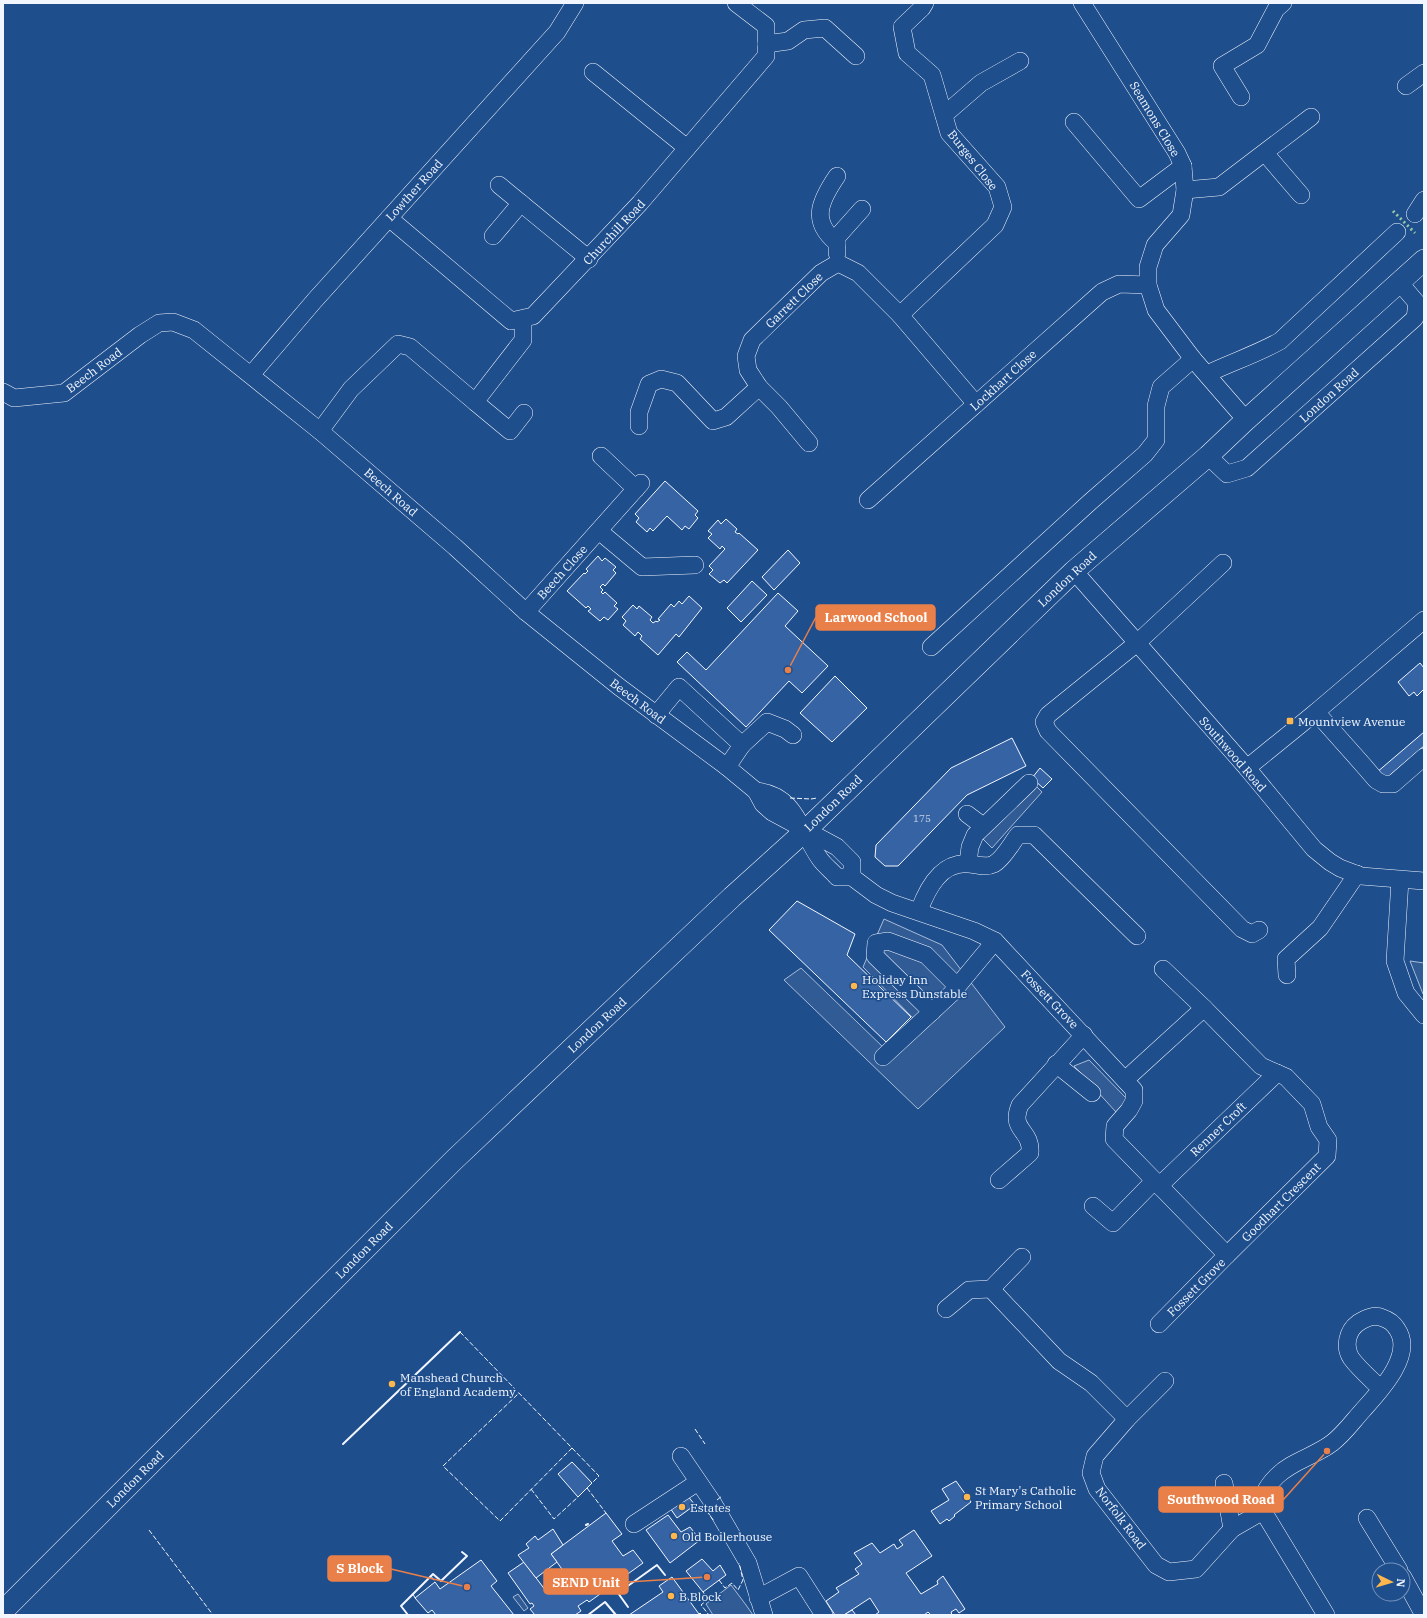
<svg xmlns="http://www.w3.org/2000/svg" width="1427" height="1618" font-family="'IBM Plex Serif',serif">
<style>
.built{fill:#305b95;stroke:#a8bbd7}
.building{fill:#3563a3;stroke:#f2f6ff}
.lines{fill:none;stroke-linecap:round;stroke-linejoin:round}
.minor-casing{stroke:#f2f6ff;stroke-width:18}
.major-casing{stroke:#f2f6ff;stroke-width:22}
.minor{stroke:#1f4e8c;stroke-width:17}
.major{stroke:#1f4e8c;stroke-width:21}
.hedge{stroke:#97c8a6;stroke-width:3;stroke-dasharray:2 3;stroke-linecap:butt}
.fence{stroke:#f2f6ff;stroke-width:1;stroke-dasharray:5 2;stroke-linecap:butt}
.wall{stroke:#f2f6ff;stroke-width:2}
.poi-dot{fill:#ffb74d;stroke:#1f4e8c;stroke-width:1.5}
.labels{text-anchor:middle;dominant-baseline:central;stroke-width:3;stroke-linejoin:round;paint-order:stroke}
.number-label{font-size:10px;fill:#c3d1e8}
.street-label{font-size:12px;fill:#f2f6ff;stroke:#1f4e8c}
.poi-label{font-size:12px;fill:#f2f6ff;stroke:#1f4e8c;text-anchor:start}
.leader{fill:none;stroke:#ea8049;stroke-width:1.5}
.callout-dot{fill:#ea8049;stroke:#1f4e8c;stroke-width:1.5}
.callout{fill:#ea8049;stroke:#ea8049;stroke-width:1.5}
.callout-label{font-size:13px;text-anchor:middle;font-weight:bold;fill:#fff}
</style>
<rect width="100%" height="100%" fill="#1f4e8c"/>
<g class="built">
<path d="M1034 784 1042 792 992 848 983 839Z"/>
<path d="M884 919 942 945 1005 1027 918 1109 784 980 801 968 885 1049 915 1020 863 967Z"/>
<path d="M1410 961 1424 963V994H1423Z"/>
<path d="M1089 1060 1126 1098 1125 1102 1116 1112 1074 1066Z"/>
<path d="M731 1585 746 1605 753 1615H713L706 1604Z"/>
<path d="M518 1594 528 1608 524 1611 513 1597Z"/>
</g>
<g class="building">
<path d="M665 481 698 511 695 515 698 518 689 529 685 526 682 530 667 516 653 531 650 528 647 532 636 522 639 518 635 514Z"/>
<path d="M726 519 737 529 735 532 738 534 739 533 758 550 727 583 724 580 720 583 709 574 713 570 709 566 725 549 722 546 720 549 708 538 712 534 708 531 718 520 721 524Z"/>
<path d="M788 550 800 563 774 590 762 577Z"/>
<path d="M598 556 602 561 605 558 616 567 613 570 616 573 605 586 603 584 600 587 603 590 601 592 603 594 605 592 617 603 614 606 618 609 608 620 604 617 600 621 588 611 591 609 588 606 586 608 567 591 584 573 585 574 588 571 586 569Z"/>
<path d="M752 581 767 595 741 622 727 608Z"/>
<path d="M778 593 798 611 785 626 828 666 802 693 789 681 746 727 677 662 687 652 706 670Z"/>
<path d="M689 596 702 608 679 637 676 634 658 655 640 639 642 636 638 632 635 636 623 625 626 621 622 617 633 605 637 609 639 606 652 617 650 620 653 623 656 621 657 622 660 620 658 619 671 604 674 607 679 601 682 604Z"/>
<path d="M1420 663 1424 668V689L1417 696 1414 692 1409 696 1398 682Z"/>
<path d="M835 676 867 708 832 742 800 713Z"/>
<path d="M1424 732V746L1383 781 1376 773Z"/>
<path d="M1012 738 1026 766 967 795 898 866H885L875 857 876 845 951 768Z"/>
<path d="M1040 768 1052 779 1043 788 1032 778Z"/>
<path d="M797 901 855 934 847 955 911 1017 886 1042 769 930Z"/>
<path d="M572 1462 592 1483 578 1497 558 1474Z"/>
<path d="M956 1481 971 1502 954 1515 955 1516 949 1521 947 1519 940 1524 931 1511 949 1500 942 1489Z"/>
<path d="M687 1495 695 1505 677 1518 670 1508Z"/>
<path d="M606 1513 622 1534 612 1541 623 1556 633 1550 643 1563 589 1602 587 1600 578 1606 581 1611 575 1615H535L530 1609 534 1606 532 1603 530 1604 508 1573 524 1562 546 1591 567 1576 551 1554Z"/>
<path d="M668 1515 681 1532 690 1527 700 1540 670 1563 646 1530Z"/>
<path d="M553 1529 563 1545 551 1554 557 1562 536 1578 518 1555 529 1548 526 1544 535 1536 538 1540Z"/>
<path d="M914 1530 932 1556 906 1573 921 1594 938 1584 937 1581 943 1576 965 1609 959 1613 956 1609 951 1612 952 1615H931L928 1612 924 1615H875L879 1612 870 1598 844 1615H835L826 1601 839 1592 836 1588 859 1574 855 1569 862 1564 854 1553 872 1543 880 1553 894 1544 897 1549 903 1545 899 1540Z"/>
<path d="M702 1559 713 1571 720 1565 726 1575 703 1592 686 1571Z"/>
<path d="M481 1560 497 1581 491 1586 514 1615H436L432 1610 428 1613 415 1598 435 1582 440 1589Z"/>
<path d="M672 1577 699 1614 700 1613 702 1615H629L663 1592 659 1586Z"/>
<path d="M852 1610 856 1615H844Z"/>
</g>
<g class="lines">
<defs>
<g id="minor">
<path d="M1082 3 1177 153 1183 166 1185 190 1181 215 1155 245 1148 267V285L1156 310 1193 359 1246 420"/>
<path d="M766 44 788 41 804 30 825 28 856 56"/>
<path d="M593 72 687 148"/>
<path d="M1406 86 1424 73"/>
<path d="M1241 97 1222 66 1257 45 1276 9 1283 3"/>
<path d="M944 115 981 83 1020 61"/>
<path d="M1074 122 1139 199 1183 166"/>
<path d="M1265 153 1301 195"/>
<path d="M837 176C820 201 810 221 837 243"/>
<path d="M499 185 589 259"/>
<path d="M1185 190 1219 187 1311 117"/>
<path d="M1415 214 1424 200"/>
<path d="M389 218 511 321 533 316 640 203 766 56V26L736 3"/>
<path d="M493 236 521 203"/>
<path d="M837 253V237L862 209"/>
<path d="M900 315 995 225 1003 207 997 187 949 133 932 75 907 53 902 27 922 8 925 3"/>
<path d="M523 319V340L475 402 510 431 524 413"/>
<path d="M1207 374C1232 362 1257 354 1280 341L1397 232"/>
<path d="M251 375 315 300 557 32 575 3"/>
<path d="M3 392 14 398 64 393 140 335 159 323 173 322 194 330 320 431 455 547 526 612 618 686 727 767 756 791 763 804 772 812 837 847 852 862V877"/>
<path d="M639 426V412L649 384 661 379 677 383 713 421 726 417 759 387"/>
<path d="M320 431 351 389 398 344 410 347 475 402"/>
<path d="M809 443 779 407 759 387 748 370 746 356 752 340 821 273 838 263 858 273 900 315 976 404"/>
<path d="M601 456 636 489"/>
<path d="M1208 456 1227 474 1247 468 1415 318 1417 303 1400 283"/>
<path d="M868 500 1102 292 1119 284 1148 285"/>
<path d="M599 531 642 567 695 565"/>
<path d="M1223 563 1137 643 1048 715 1044 722 1048 731 1242 929 1252 934 1259 930"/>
<path d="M1074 571 1247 768 1314 849 1330 862 1340 868 1361 876 1424 881"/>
<path d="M526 612 641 483"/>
<path d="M931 647 1090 502 1145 454 1156 440V406L1161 387 1193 359"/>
<path d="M1316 712 1364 766 1376 780 1383 784H1393L1424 757"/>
<path d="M656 715 679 687 742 745 727 767"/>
<path d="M742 745 767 722 785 729 793 735"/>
<path d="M1247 768 1316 712 1424 620"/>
<path d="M756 791C796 794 801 833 820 859 825 866 832 871 837 877H852L876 895 892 903 974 931 995 941 1134 1090V1101L1129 1110 1115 1126 1114 1139 1227 1255 1159 1324"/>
<path d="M967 814 983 826"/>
<path d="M968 863 970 847 975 835 1029 783"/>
<path d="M1400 880 1395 961 1406 993 1424 1015"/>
<path d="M919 911C927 889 941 861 969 864 978 865 986 868 994 864 1004 858 1011 844 1018 835H1034L1137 936"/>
<path d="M1163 969 1204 1008"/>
<path d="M1287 975 1286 959 1320 928 1357 874"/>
<path d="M932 1012 875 956 876 943 888 941 926 955 957 986"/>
<path d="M883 1057 951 994 995 941"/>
<path d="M1056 1064 1092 1093"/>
<path d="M1125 1080 1204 1008 1261 1066 1286 1077 1312 1104 1319 1127 1328 1140 1327 1156 1227 1255"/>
<path d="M999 1180 1030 1153C1032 1129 1009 1131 1020 1105L1084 1035"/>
<path d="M1159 1186 1277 1073"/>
<path d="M1093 1206 1113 1223 1154 1181"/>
<path d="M991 1289 1059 1361 1091 1383 1127 1419 1095 1456 1091 1473 1097 1489 1156 1565 1169 1572 1196 1569 1232 1529 1263 1511"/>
<path d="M946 1309 969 1290 991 1289 1022 1257"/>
<path d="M1127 1419 1165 1381"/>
<path d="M681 1456 713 1503 748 1563 764 1615"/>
<path d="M1224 1483 1232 1529"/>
<path d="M1367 1518 1399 1570"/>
<path d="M634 1524 698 1482"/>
<path d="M1403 1577 1421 1610"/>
<path d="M758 1598 799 1576 824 1615"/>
<path d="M1326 1615 1263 1511C1261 1496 1266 1487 1277 1476 1292 1461 1315 1456 1332 1443 1344 1434 1353 1421 1363 1410 1379 1392 1415 1355 1397 1329 1394 1324 1389 1320 1383 1318 1374 1314 1366 1318 1358 1323 1347 1331 1344 1347 1351 1358 1359 1369 1371 1379 1381 1389"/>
</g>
<path id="major" d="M3 1611 454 1160 732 897 805 831 1074 571 1208 456 1246 420 1424 260"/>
</defs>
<use href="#minor" class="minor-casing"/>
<use href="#major" class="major-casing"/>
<use href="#minor" class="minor"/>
<use href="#major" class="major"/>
<path class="hedge" d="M1393 211 1415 233"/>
<g class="fence">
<path d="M790 798 811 799 817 798"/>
<path d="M460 1332 572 1448 500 1521 443 1466 519 1393"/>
<path d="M695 1429 705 1444"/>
<path d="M572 1448 599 1476 592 1483"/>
<path d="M587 1488 606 1513"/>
<path d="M531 1489 554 1519 578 1497"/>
<path d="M717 1500 722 1496"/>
<path d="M709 1506 705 1509 714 1521"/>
<path d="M149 1530 213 1615"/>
<path d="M431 1576 435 1582"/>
<path d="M719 1580 725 1588 732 1583 738 1590 743 1580 739 1563"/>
<path d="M703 1592 708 1599 701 1605 709 1615"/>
<path d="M413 1594 415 1598"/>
<path d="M408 1615H409"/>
</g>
<g class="wall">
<path d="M343 1444 460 1332"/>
<path d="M586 1525 588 1524"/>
<path d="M628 1607 618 1593 657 1565 665 1575"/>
<path d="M408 1615 401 1606 433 1574 441 1581 467 1556 462 1552"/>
<path d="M588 1615 605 1602 616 1615"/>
</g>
</g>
<g class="poi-dot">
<rect x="1286" y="717" width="8" height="8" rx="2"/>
<circle cx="854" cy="986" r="4"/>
<circle cx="392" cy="1384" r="4"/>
<circle cx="967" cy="1497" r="4"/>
<circle cx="682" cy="1507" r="4"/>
<circle cx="674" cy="1536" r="4"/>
<circle cx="671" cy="1596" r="4"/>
</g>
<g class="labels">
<g class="number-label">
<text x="922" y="818">175</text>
</g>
<g class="street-label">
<text transform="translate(1155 119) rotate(59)">Seamons Close</text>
<text transform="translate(973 160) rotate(52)">Burges Close</text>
<text transform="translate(414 190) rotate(-48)">Lowther Road</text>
<text transform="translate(614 232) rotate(-47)">Churchill Road</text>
<text transform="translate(794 300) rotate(-44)">Garrett Close</text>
<text transform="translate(94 370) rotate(-37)">Beech Road</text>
<text transform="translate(1003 380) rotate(-42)">Lockhart Close</text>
<text transform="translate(1329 395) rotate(-42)">London Road</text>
<text transform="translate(391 492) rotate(41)">Beech Road</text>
<text transform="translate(562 572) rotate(-48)">Beech Close</text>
<text transform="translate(1067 579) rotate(-43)">London Road</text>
<text transform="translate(638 701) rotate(37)">Beech Road</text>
<text transform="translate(1233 754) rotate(49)">Southwood Road</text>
<text transform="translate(833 803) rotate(-44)">London Road</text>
<text transform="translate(1050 999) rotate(46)">Fossett Grove</text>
<text transform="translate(597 1025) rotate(-43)">London Road</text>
<text transform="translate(1218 1129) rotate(-44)">Renner Croft</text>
<text transform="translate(1281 1202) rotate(-45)">Goodhart Crescent</text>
<text transform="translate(364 1250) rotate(-45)">London Road</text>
<text transform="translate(1196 1287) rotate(-45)">Fossett Grove</text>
<text transform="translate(135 1479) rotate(-45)">London Road</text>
<text transform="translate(1121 1518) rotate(53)">Norfolk Road</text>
</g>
<g class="poi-label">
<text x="1298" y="721">Mountview Avenue</text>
<text x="862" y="979">Holiday Inn<tspan x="862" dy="14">Express Dunstable</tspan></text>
<text x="400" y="1377">Manshead Church<tspan x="400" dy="14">of England Academy</tspan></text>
<text x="975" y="1490">St Mary's Catholic<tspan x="975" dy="14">Primary School</tspan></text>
<text x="690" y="1507">Estates</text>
<text x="682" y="1536">Old Boilerhouse</text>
<text x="679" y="1596">B Block</text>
</g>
</g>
<path class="leader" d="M788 670L816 617M1327 1451L1283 1500M467 1587L391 1569M707 1577L628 1582"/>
<g class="callout-dot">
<circle cx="788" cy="670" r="4"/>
<circle cx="1327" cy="1451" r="4"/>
<circle cx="467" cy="1587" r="4"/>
<circle cx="707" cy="1577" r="4"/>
</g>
<g class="callout">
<rect x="816" y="605" width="119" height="25" rx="4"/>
<rect x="1159" y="1487" width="124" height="25" rx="4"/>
<rect x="328" y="1556" width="63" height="25" rx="4"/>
<rect x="544" y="1569" width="84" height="25" rx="4"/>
</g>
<g class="callout-label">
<text x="876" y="622">Larwood School</text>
<text x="1221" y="1504">Southwood Road</text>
<text x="360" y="1573">S Block</text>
<text x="586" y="1587">SEND Unit</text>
</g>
<rect width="1427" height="1618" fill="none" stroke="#f2f6ff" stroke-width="8"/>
<g transform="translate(1391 1582) rotate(95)"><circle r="19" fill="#1f4e8c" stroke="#7391ba"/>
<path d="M0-3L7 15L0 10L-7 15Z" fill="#ffb74d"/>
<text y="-6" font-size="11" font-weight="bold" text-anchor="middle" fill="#f2f6ff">N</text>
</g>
</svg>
